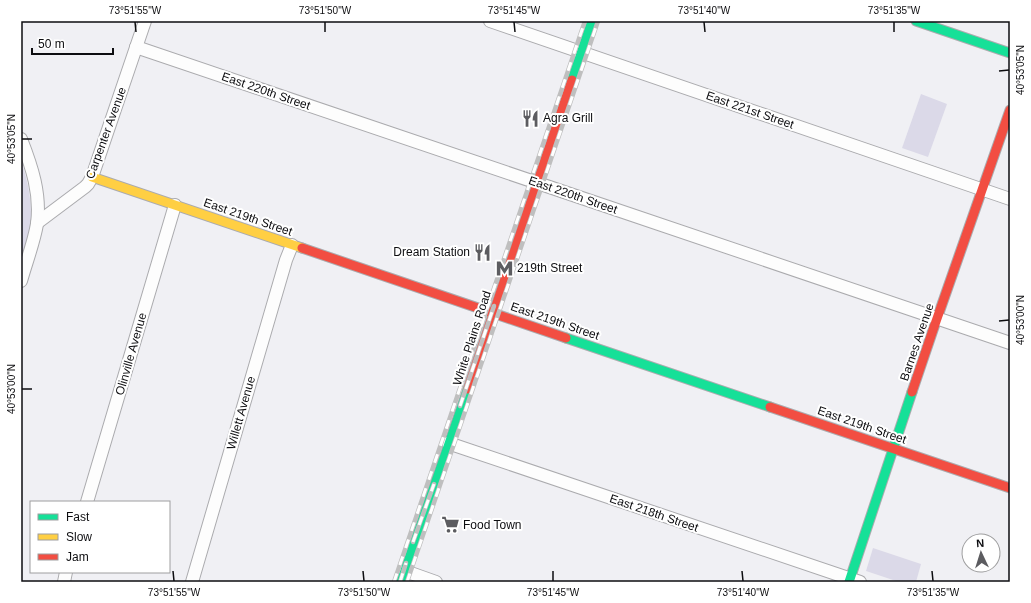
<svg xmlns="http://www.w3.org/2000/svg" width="1031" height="603" font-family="Arial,sans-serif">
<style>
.green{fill:#dbd9e8}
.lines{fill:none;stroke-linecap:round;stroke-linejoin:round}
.street-casing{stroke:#ababae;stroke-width:14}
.fast-casing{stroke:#ababae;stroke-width:11}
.slow-casing{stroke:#ababae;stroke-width:11}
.jam-casing{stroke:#ababae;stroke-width:11}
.street{stroke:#fdfdfd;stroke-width:12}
.fast{stroke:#16e098;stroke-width:9}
.slow{stroke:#ffcf43;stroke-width:9}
.jam{stroke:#f24e42;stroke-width:9}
.rail-casing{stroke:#bfbfbf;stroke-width:4.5}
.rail{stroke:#fff;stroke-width:3;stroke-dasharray:9;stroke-linecap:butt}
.ticks{fill:none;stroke:#0d0d10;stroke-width:1.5}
.labels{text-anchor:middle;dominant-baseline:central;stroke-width:4;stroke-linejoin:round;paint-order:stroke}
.street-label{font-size:12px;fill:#0d0d10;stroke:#fff}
.poi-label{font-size:12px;fill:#0d0d10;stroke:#fff;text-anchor:start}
.neatline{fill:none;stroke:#0d0d10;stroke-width:1.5}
.ticks-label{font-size:10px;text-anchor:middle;fill:#0d0d10}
</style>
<rect width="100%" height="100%" fill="#f0f0f4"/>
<g class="green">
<path d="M921 94 947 104 928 157 902 148Z"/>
<path d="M21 161C28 180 32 203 31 223 30 236 25 248 21 260Z"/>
<path d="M873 548 921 564 916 582H899L866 571Z"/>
</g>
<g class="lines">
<defs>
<g id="street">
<path d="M490 21 1010 199"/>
<path d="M136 47 1010 343"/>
<path d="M21 139C32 167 41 194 37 224 34 242 26 263 21 281"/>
<path d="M37 223 85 187 88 184 92 177 145 21"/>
<path d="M448 443 860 582"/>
<path d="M87 502 175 205"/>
<path d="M405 571 436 582"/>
<path d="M64 582 66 572"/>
<path d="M192 582 286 260 292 245"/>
</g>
<g id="fast">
<path d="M916 21 1010 53"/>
<path d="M572 80 592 21"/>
<path d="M566 338 770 407"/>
<path d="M401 582 468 389"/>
<path d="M849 582 912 392"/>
</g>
<path id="slow" d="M92 177 302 248"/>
<g id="jam">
<path d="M302 248 566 338"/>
<path d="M468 389 572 80"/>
<path d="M912 392 933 330 1010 110"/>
<path d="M770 407 1010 488"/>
</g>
</defs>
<use href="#street" class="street-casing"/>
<use href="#fast" class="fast-casing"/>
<use href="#slow" class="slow-casing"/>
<use href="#jam" class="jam-casing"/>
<use href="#street" class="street"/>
<use href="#fast" class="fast"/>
<use href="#slow" class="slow"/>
<use href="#jam" class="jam"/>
<defs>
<g id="rail">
<path d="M460 406 494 306"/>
<path d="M413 542 434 484"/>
<path d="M394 582 585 21"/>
<path d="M400 582 406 563"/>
<path d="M407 582 598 21"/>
</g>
</defs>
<use href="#rail" class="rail-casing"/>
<use href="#rail" class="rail"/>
</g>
<path class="ticks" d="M135 22 136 32M325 22V32M514 22 515 32M704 22 705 32M894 22V32M999 71 1009 70M22 139H32M999 321 1009 320M22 389H32M173 571 174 581M363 571 364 581M553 571V581M742 571 743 581M932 571 933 581"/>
<defs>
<symbol id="restaurant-bare" viewBox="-9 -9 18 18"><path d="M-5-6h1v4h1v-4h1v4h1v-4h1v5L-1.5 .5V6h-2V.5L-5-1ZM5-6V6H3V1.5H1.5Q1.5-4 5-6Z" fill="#5c5c60" stroke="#fff" stroke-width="2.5" paint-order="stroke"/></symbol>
<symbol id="metro-bare" viewBox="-9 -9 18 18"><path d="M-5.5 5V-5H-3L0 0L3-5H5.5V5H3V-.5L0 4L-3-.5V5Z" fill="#5c5c60" stroke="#fff" stroke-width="2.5" paint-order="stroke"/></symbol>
<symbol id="supermarket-bare" viewBox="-9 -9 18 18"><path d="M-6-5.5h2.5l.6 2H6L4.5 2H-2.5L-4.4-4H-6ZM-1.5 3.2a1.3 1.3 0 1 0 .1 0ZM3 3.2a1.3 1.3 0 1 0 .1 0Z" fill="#5c5c60" stroke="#fff" stroke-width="2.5" paint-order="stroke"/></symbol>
</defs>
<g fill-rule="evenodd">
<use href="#restaurant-bare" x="518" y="106" width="25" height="25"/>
<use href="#restaurant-bare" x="470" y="240" width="25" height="25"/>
<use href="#metro-bare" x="492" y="256" width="25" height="25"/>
<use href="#supermarket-bare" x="438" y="512" width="25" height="25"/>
</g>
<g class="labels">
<g class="street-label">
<text transform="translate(266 91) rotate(19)">East 220th Street</text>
<text transform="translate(750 110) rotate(19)">East 221st Street</text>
<text transform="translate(106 133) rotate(-70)">Carpenter Avenue</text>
<text transform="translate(573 195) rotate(19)">East 220th Street</text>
<text transform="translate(248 217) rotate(19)">East 219th Street</text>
<text transform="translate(555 321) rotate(19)">East 219th Street</text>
<text transform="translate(472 338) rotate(-72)">White Plains Road</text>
<text transform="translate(917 342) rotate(-71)">Barnes Avenue</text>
<text transform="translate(131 354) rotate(-74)">Olinville Avenue</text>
<text transform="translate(241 413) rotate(-74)">Willett Avenue</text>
<text transform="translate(862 425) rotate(19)">East 219th Street</text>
<text transform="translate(654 513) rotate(19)">East 218th Street</text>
</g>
<g class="poi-label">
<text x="543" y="118">Agra Grill</text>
<text x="470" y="252" text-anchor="end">Dream Station</text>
<text x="517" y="268">219th Street</text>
<text x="463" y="525">Food Town</text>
</g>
</g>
<rect width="1031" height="603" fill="none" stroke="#ffffff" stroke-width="44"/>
<rect x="30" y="501" width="140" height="72" fill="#ffffff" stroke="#9e9e9f"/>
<rect x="38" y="514" width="20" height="6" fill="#16e098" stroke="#9e9e9f"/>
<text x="66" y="521" font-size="12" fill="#0d0d10">Fast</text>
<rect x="38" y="534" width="20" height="6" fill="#ffcf43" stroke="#9e9e9f"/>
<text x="66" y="541" font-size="12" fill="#0d0d10">Slow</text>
<rect x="38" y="554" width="20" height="6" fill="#f24e42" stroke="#9e9e9f"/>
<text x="66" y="561" font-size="12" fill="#0d0d10">Jam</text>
<g transform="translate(981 553) rotate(356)"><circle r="19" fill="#ffffff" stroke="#9e9e9f"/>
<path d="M0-3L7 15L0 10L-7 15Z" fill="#5c5c60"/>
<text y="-6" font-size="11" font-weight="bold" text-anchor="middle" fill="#0d0d10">N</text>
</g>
<path d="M32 48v6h81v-6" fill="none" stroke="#0d0d10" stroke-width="2"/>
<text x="38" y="48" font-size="12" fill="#0d0d10" stroke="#ffffff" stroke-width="3" paint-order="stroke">50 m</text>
<rect x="22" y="22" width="987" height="559" class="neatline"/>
<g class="ticks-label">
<text x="135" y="14">73°51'55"W</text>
<text x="325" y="14">73°51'50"W</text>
<text x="514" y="14">73°51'45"W</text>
<text x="704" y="14">73°51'40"W</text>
<text x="894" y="14">73°51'35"W</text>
<text transform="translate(1020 70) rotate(-90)" y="4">40°53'05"N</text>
<text transform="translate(11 139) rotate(-90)" y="4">40°53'05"N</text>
<text transform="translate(1020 320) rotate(-90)" y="4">40°53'00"N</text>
<text transform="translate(11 389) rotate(-90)" y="4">40°53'00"N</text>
<text x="174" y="596">73°51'55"W</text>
<text x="364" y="596">73°51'50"W</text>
<text x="553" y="596">73°51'45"W</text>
<text x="743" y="596">73°51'40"W</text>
<text x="933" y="596">73°51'35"W</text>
</g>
</svg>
